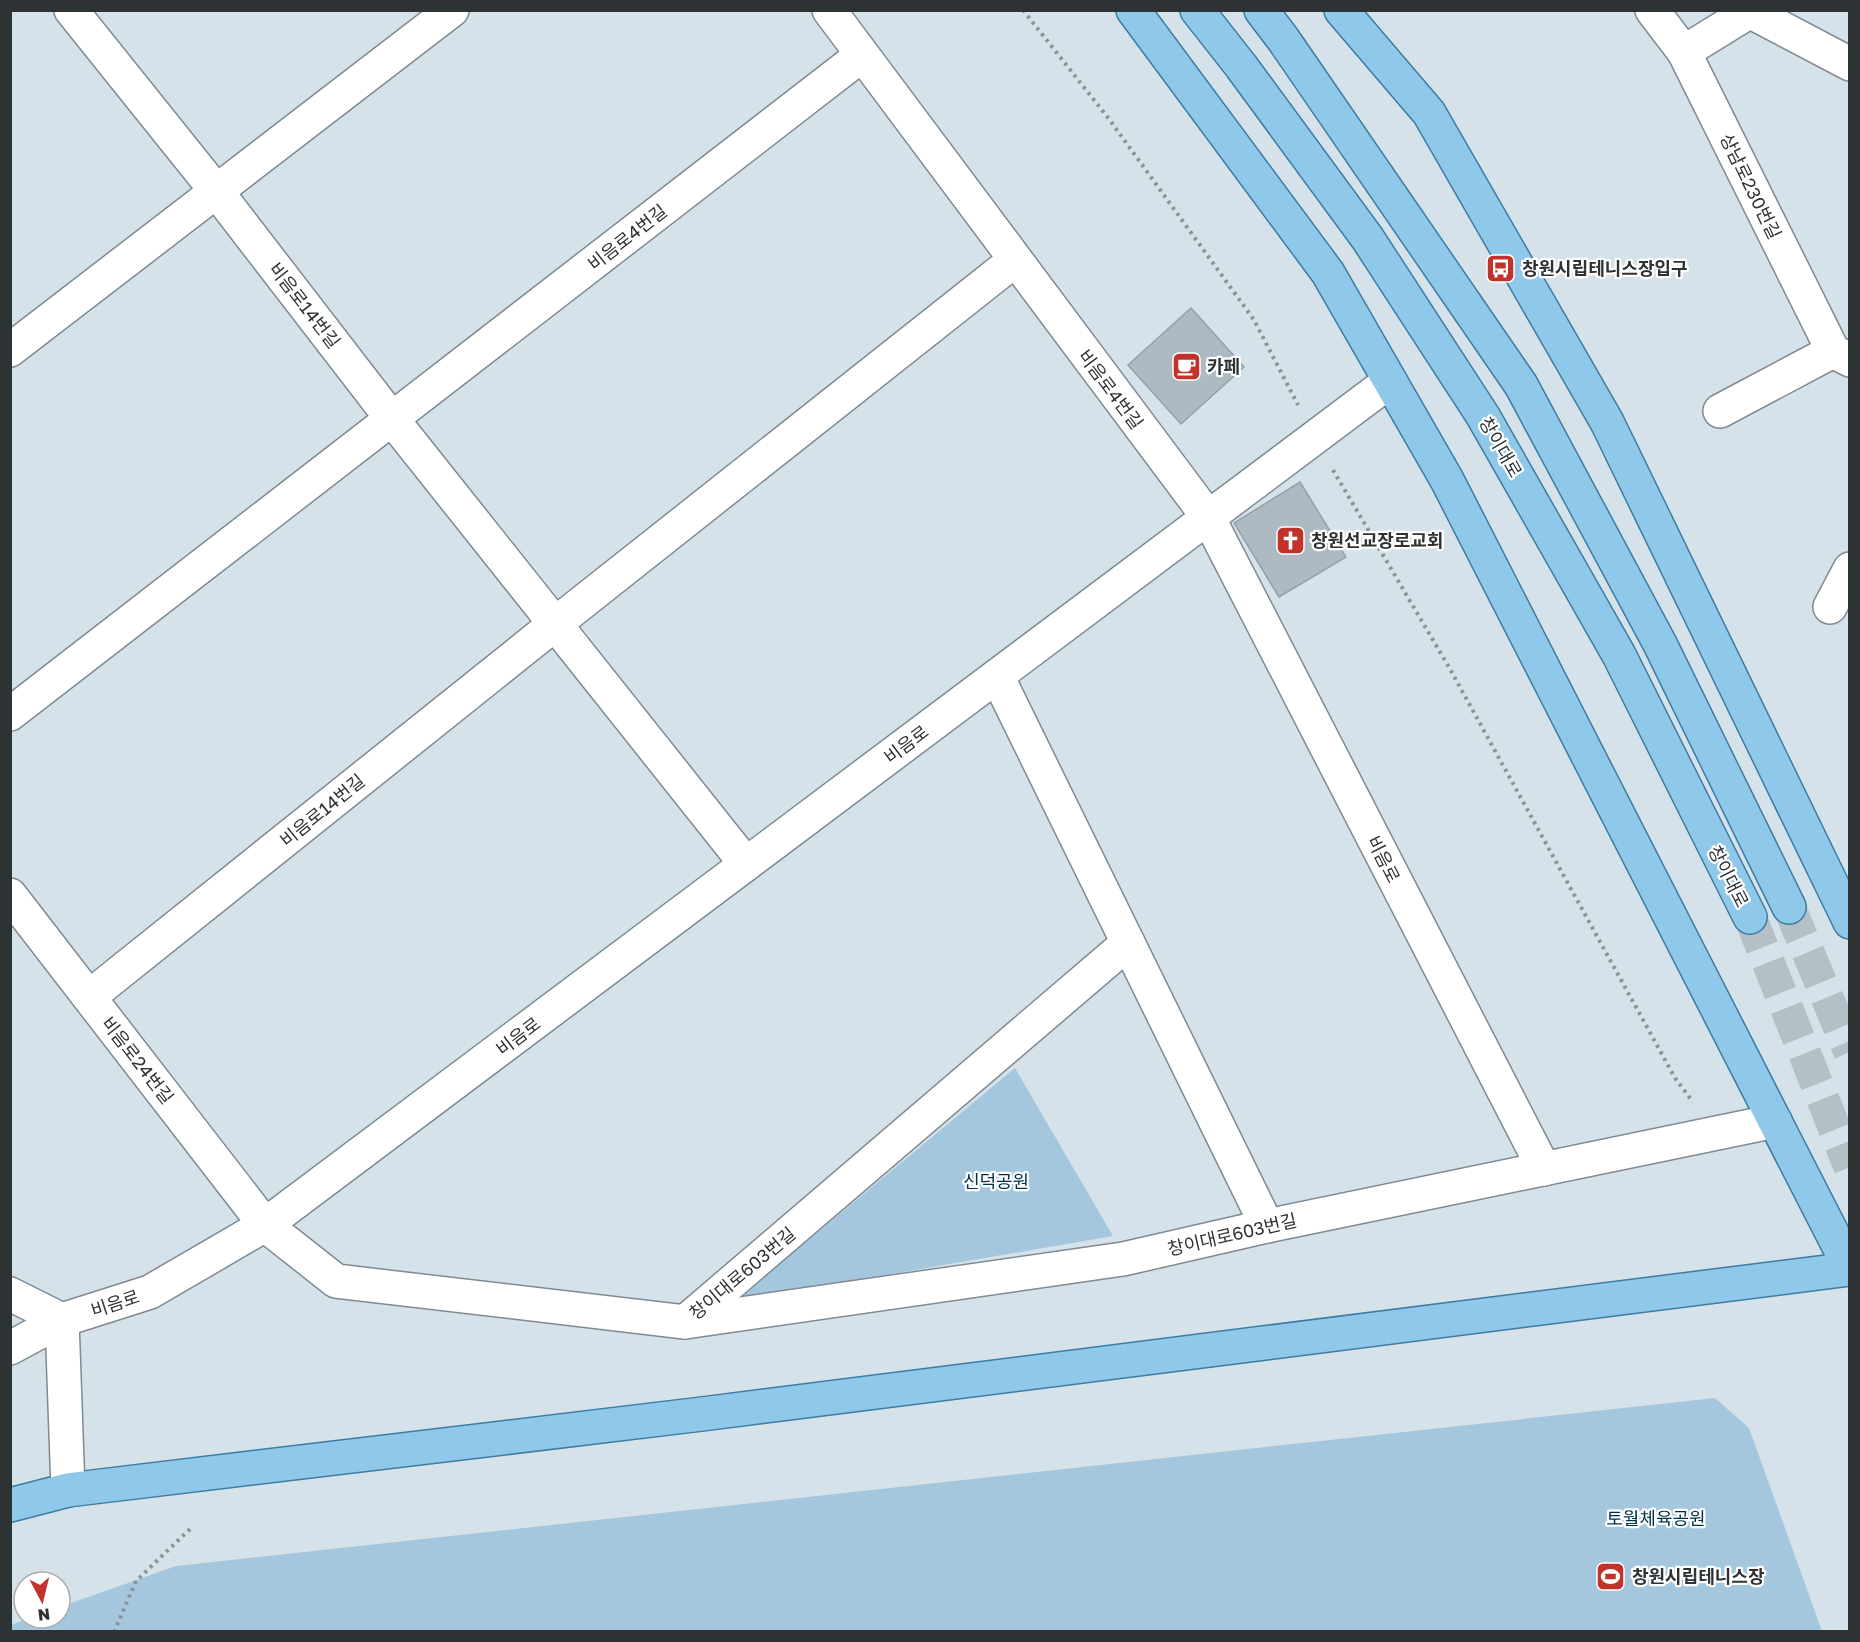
<svg xmlns="http://www.w3.org/2000/svg" width="1860" height="1642" font-family="'Golos Text','Noto Sans KR',sans-serif">
<style>
.green{fill:#a5c7de}
.building{fill:#aebac2;stroke:#95a0a8;stroke-width:1.5}
.lines{fill:none;stroke-linecap:round;stroke-linejoin:round}
.major-tunnel{stroke:#b4bfc6;stroke-width:33;stroke-dasharray:33 16;stroke-linecap:butt}
.minor-casing{stroke:#7f8a92;stroke-width:36}
.major-casing{stroke:#3d7ca2;stroke-width:36}
.path{stroke:#8b9399;stroke-width:4;stroke-dasharray:3 4.5;stroke-linecap:butt}
.minor{stroke:#fff;stroke-width:33}
.major{stroke:#90c8ea;stroke-width:33}
.labels{text-anchor:middle;dominant-baseline:central;stroke-width:4.5;stroke-linejoin:round;paint-order:stroke}
.street-label{font-size:18px;fill:#2d3235;stroke:#fff}
.poi-label{font-size:18px;font-weight:bold;fill:#2d3235;stroke:#fff;text-anchor:start}
.park-label{font-size:18px;fill:#00314b;stroke:#fff}
</style>
<rect width="100%" height="100%" fill="#d6e2ea"/>
<g class="green">
<path d="M1015 1068 1113 1236 735 1301Z"/>
<path d="M1715 1398 1749 1428 1822 1631H11V1625L29 1618H60V1607L176 1566Z"/>
</g>
<g class="building">
<path d="M1191 308 1244 367 1181 424 1128 365Z"/>
<path d="M1300 482 1346 557 1279 597 1234 523Z"/>
</g>
<g class="lines">
<g class="major-tunnel">
<path d="M1789 907 1850 1052"/>
<path d="M1750 917 1850 1167"/>
</g>
<defs>
<g id="minor">
<path d="M71 10 217 192 392 419 746 864"/>
<path d="M829 10 1208 517 1544 1169"/>
<path d="M1652 10 1684 52 1833 351 1850 360"/>
<path d="M1751 12 1850 64"/>
<path d="M1684 52 1752 10"/>
<path d="M10 350 452 10"/>
<path d="M1720 411 1833 351"/>
<path d="M1830 607 1850 569"/>
<path d="M997 676 1267 1226"/>
<path d="M10 714 862 55"/>
<path d="M10 895 265 1225 336 1281 685 1322 1123 1259 1267 1226 1775 1121"/>
<path d="M89 997 555 624 1015 260"/>
<path d="M10 1294 62 1320 150 1292 265 1225 1390 381"/>
<path d="M685 1322 1128 943"/>
<path d="M10 1348 62 1320 68 1490"/>
</g>
<g id="major">
<path d="M1133 10 1328 273 1447 480 1850 1268"/>
<path d="M1197 10 1241 66 1368 239 1483 416 1619 655 1750 917"/>
<path d="M1261 10 1283 39 1521 385 1660 644 1789 907"/>
<path d="M1341 10 1429 113 1607 422 1850 922"/>
<path d="M10 1505 68 1490 702 1414 1850 1269"/>
</g>
</defs>
<use href="#minor" class="minor-casing"/>
<use href="#major" class="major-casing"/>
<g class="path">
<path d="M1023 10 1109 119 1254 320 1298 405"/>
<path d="M1333 470 1450 669 1675 1078 1693 1102"/>
<path d="M114 1632 136 1581 190 1529"/>
</g>
<use href="#minor" class="minor"/>
<use href="#major" class="major"/>
</g>
<defs>
<symbol id="bus-square" viewBox="-11 -11 22 22"><rect x="-9" y="-9" width="18" height="18" rx="4" fill="#c1332a" stroke="#fff"/><path d="M-5-6H5V4H4V6H2V4H-2V6H-4V4H-5ZM-3.5-4V0h7V-4ZM-3.5 1.2v1.5H-2V1.2ZM2 1.2v1.5H3.5V1.2Z" fill="#fff"/></symbol>
<symbol id="cafe-square" viewBox="-11 -11 22 22"><rect x="-9" y="-9" width="18" height="18" rx="4" fill="#c1332a" stroke="#fff"/><path d="M-5.5-4.5H6V0H3Q3 3.5 0 3.5H-2.5Q-5.5 3.5-5.5 0ZM3-3.2v2h1.7v-2ZM-6 4.5H4V6H-6Z" fill="#fff"/></symbol>
<symbol id="church-square" viewBox="-11 -11 22 22"><rect x="-9" y="-9" width="18" height="18" rx="4" fill="#c1332a" stroke="#fff"/><path d="M-1.2-6h2.4v3.5h3.3v2.4h-3.3V6h-2.4V-.1h-3.3v-2.4h3.3Z" fill="#fff"/></symbol>
<symbol id="stadium-square" viewBox="-11 -11 22 22"><rect x="-9" y="-9" width="18" height="18" rx="4" fill="#c1332a" stroke="#fff"/><path d="M0-5a6.5 5 0 1 0 0 10a6.5 5 0 1 0 0-10ZM-3.5-1.8h7v3.6h-7Z" fill="#fff"/></symbol>
</defs>
<g fill-rule="evenodd">
<use href="#bus-square" x="1484" y="252" width="33" height="33"/>
<use href="#cafe-square" x="1170" y="350" width="33" height="33"/>
<use href="#church-square" x="1274" y="524" width="33" height="33"/>
<use href="#stadium-square" x="1594" y="1560" width="33" height="33"/>
</g>
<g class="labels">
<g class="street-label">
<text transform="translate(1751 186) rotate(64)">상남로230번길</text>
<text transform="translate(627 237) rotate(-38)">비음로4번길</text>
<text transform="translate(305 305) rotate(52)">비음로14번길</text>
<text transform="translate(1111 389) rotate(53)">비음로4번길</text>
<text transform="translate(1501 447) rotate(60)">창이대로</text>
<text transform="translate(906 744) rotate(-37)">비음로</text>
<text transform="translate(322 810) rotate(-39)">비음로14번길</text>
<text transform="translate(1384 859) rotate(63)">비음로</text>
<text transform="translate(1729 876) rotate(63)">창이대로</text>
<text transform="translate(518 1036) rotate(-37)">비음로</text>
<text transform="translate(138 1060) rotate(52)">비음로24번길</text>
<text transform="translate(1232 1234) rotate(-13)">창이대로603번길</text>
<text transform="translate(742 1273) rotate(-40)">창이대로603번길</text>
<text transform="translate(115 1303) rotate(-18)">비음로</text>
</g>
<g class="poi-label">
<text x="1522" y="268">창원시립테니스장입구</text>
<text x="1207" y="366">카페</text>
<text x="1311" y="540">창원선교장로교회</text>
<text x="1632" y="1576">창원시립테니스장</text>
</g>
<g class="park-label">
<text x="996" y="1181">신덕공원</text>
<text x="1656" y="1518">토월체육공원</text>
</g>
</g>
<rect width="1860" height="1642" fill="none" stroke="#2d3235" stroke-width="24"/>
<g transform="translate(42 1600) rotate(173)"><circle r="28" fill="#ffffff" stroke="#abadae" stroke-width="1.5"/>
<path d="M0-4.5L10 22L0 15L-10 22Z" fill="#c1332a"/>
<text y="-9" font-size="16" font-weight="bold" text-anchor="middle" fill="#2d3235">N</text>
</g>
</svg>
